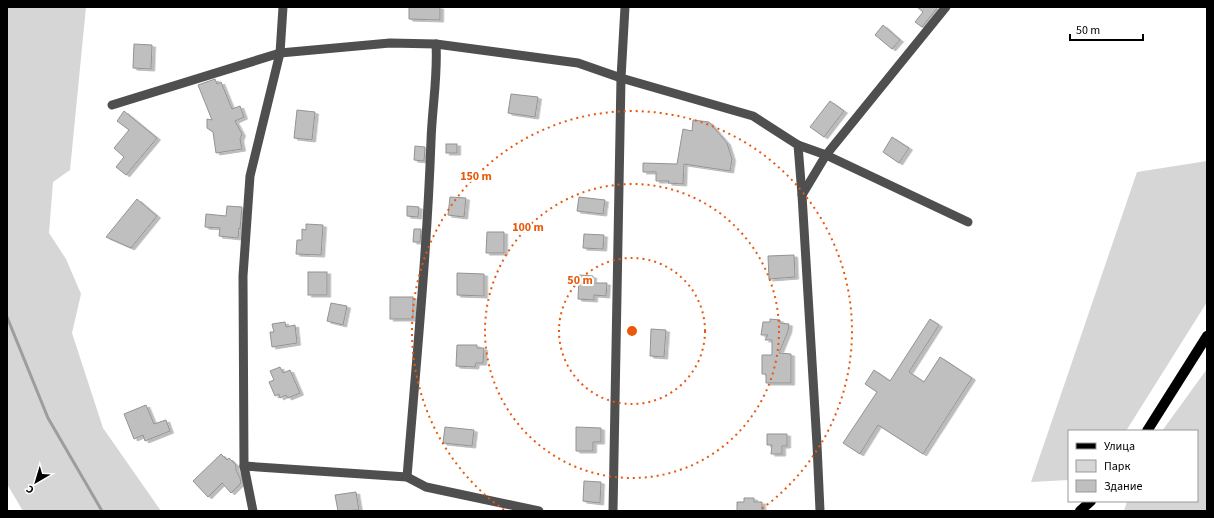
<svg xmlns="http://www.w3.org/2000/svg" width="1214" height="518" font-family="'Source Sans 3',sans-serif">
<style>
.green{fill:#d6d6d6}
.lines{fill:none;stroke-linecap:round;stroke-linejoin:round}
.stream{stroke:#9d9d9d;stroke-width:3}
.building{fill:#bfbfbf;stroke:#939393;filter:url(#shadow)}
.minor{stroke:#4f4f4f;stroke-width:9}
.major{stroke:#000;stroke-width:10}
.ring{fill:none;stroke:#e8590c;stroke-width:2;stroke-dasharray:2 4}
.centre{fill:#e8590c;stroke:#fff;stroke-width:2}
.ring-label{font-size:12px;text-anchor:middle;font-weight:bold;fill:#e8590c;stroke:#fff;stroke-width:4;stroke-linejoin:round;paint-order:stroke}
</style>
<defs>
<filter id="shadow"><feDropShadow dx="3.5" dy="2" stdDeviation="0" flood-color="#0004"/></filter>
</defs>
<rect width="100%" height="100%" fill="#fff"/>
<g class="green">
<path d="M7 7H86L70 170 53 182 49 233 66 259 81 294 72 333 103 428 161 511H23L7 484Z"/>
<path d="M1207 161V302L1126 431H1069V480L1031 482 1137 172Z"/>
<path d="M1207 369V511H1124L1127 501H1197V431H1162Z"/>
</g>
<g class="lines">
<path class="stream" d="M7 317 48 418 102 511"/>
</g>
<g class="building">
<path d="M409 7H440V20L409 19Z"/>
<path d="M917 7H938L922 27 915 22 923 12Z"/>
<path d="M883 25 900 40 892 49 875 35Z"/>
<path d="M134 44 152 45 151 69 133 68Z"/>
<path d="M215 79 217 84 221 82 232 109 240 106 244 117 235 121 242 134 240 139 242 149 216 153 213 132 207 128V119L212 120 198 85Z"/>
<path d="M511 94 538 97 535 117 508 113Z"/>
<path d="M830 101 844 111 824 137 810 127Z"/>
<path d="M297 110 315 112 312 140 294 138Z"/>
<path d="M124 111 157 138 126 175 116 167 124 157 114 148 129 130 117 121Z"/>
<path d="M693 120 709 122 727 143 732 159 730 171 684 164 683 184 668 183 669 181H656V172H643V163L677 164 683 129 692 131Z"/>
<path d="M892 137 909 148 899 163 883 152Z"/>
<rect x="446" y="144" width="11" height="9"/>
<path d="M415 146 425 147 424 161 414 160Z"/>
<path d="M450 197 466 198 464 217 448 215Z"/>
<path d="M579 197 605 200 603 214 577 211Z"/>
<path d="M137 199 157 216 131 248 106 237Z"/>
<path d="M227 206 242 207 240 229 239 228 238 238 219 236 220 228 205 227 206 214 226 216Z"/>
<path d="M407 206 419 207 418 217 407 216Z"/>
<path d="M306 224 323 225 321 255 296 254 297 240H302V229L306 230Z"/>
<path d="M414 229H421L420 242H413Z"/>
<path d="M487 232H504V253H486Z"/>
<path d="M584 234 604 235 603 249 583 248Z"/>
<path d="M794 255 795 277 769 279 768 256Z"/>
<rect x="308" y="272" width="19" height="23"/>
<path d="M457 273 484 274V296L457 295Z"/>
<path d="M579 275 593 276V283H607L606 296 594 295V300L578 299Z"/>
<rect x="390" y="297" width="23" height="22"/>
<path d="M331 303 347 306 343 325 327 321Z"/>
<path d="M770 319 780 320V323L789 324 788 331 779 353 791 354V383H766V374H762V355H772V340H765L768 335H761L763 322H770Z"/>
<path d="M930 319 939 325 909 372 924 382 940 357 972 378 923 454 878 425 860 454 843 443 877 392 865 384 874 370 890 381Z"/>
<path d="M285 322 286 327 295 325 297 343 272 347 270 332H274L272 324Z"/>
<path d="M651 329 666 330 664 357 650 356Z"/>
<path d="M457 345H477V348H484L483 363H476L475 367 456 366Z"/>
<path d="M280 367 283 373 290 370 300 393 288 398 286 395 280 398 279 394 275 396 269 382 274 380 270 371Z"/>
<path d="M146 405 154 424 166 420 170 431 145 441 143 435 134 439 124 414Z"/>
<path d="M445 427 474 430 472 446 443 443Z"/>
<path d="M576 427 601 428V442H593V451H576Z"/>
<path d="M767 434H787V446H782V454H771L772 445H767Z"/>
<path d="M221 454 227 460 229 458 236 465V470L240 478 241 483 231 493 222 483 208 497 193 481Z"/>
<path d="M584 481 601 482 600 503 583 501Z"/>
<path d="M356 492 359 510 338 511 335 495Z"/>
<path d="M744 498H754V502H762V511H737V502H744Z"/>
</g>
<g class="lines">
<g class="minor">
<path d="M112 105 280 53 390 43 436 44 578 63 621 78 753 116 798 145 802 195 817 445 820 511"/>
<path d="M798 145 826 155 968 222"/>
<path d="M802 195 826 155 946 7"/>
<path d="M244 466 407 477 426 487 539 511"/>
<path d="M407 477C416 365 427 253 431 141 432 108 438 76 436 44"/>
<path d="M253 511 244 466 243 276 250 176 280 53 283 7"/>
<path d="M613 511 621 78 625 7"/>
</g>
<g class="major">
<path d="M1147 431 1207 336"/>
<path d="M1080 511 1091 501"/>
</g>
</g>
<g class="ring">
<circle cx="632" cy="331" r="73"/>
<circle cx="632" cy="331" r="147"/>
<path d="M504 510A220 220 0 1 1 760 510"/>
</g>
<circle cx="632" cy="331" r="6" class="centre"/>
<g class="ring-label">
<text x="476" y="180">150 m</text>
<text x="528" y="231">100 m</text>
<text x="580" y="284">50 m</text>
</g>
<rect width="1214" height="518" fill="none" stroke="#000000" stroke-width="16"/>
<rect x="1068" y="430" width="130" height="72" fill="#ffffff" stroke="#999999"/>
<rect x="1076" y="443" width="20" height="6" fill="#000000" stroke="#999999"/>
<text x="1104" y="450" font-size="12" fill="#000000">Улица</text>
<rect x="1076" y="460" width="20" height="12" fill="#d6d6d6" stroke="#999999"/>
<text x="1104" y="470" font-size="12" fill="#000000">Парк</text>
<rect x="1076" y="480" width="20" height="12" fill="#bfbfbf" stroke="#999999"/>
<text x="1104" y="490" font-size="12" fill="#000000">Здание</text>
<g transform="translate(36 482) rotate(218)" stroke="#ffffff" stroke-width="3" paint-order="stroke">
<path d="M0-3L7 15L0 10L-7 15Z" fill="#000000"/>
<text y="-6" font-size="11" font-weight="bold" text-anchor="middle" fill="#000000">С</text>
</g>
<path d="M1070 34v6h73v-6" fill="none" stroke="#000000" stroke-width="2"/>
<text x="1076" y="34" font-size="12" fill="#000000" stroke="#ffffff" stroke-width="3" paint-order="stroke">50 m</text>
</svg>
